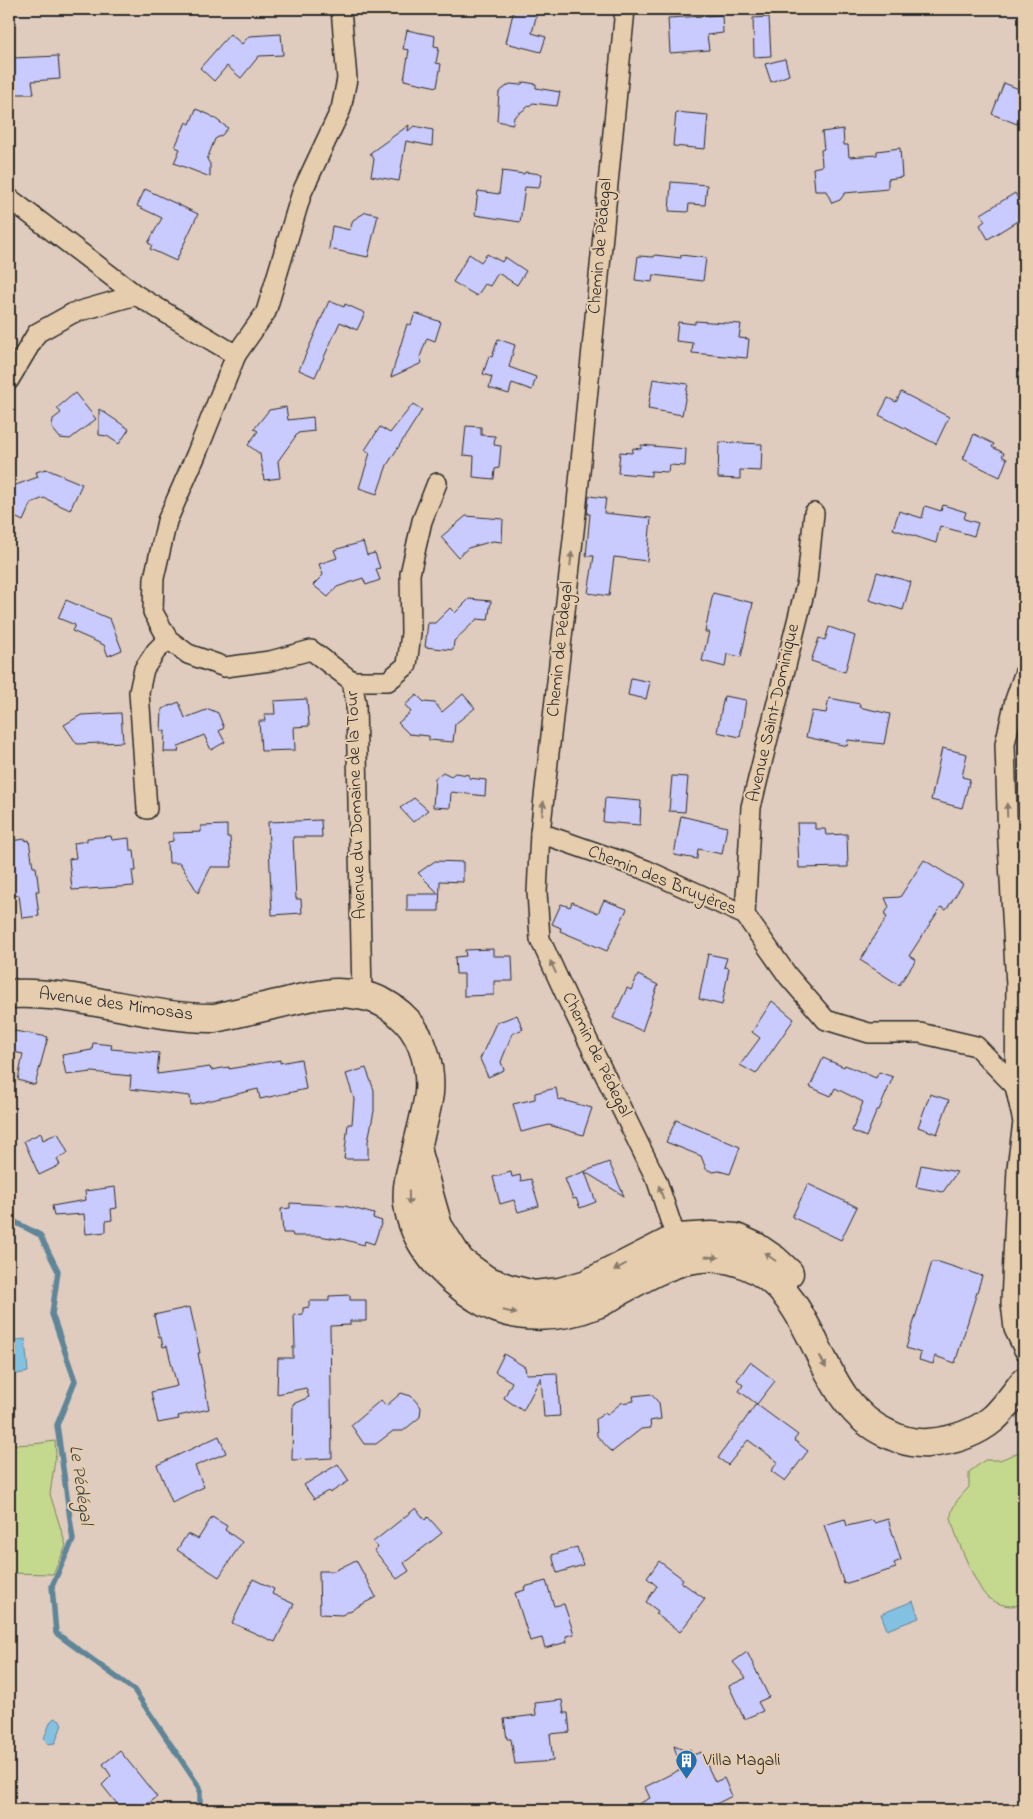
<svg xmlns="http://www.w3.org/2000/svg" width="1033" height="1819" font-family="'Indie Flower',sans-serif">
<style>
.green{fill:#c5d98e;stroke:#78825c}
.water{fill:#82c1e2;stroke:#5f8599}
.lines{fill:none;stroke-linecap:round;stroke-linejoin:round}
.stream{stroke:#5f8599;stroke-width:5.5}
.building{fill:#c9cafd;stroke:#2b2b2b}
.street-casing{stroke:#2b2b2b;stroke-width:22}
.secondary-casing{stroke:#2b2b2b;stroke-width:31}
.street{stroke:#e6cdae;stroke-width:19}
.secondary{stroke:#e6cdae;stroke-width:28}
.oneway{fill:#887c6c}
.labels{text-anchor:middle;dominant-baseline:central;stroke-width:4;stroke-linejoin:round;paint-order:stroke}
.street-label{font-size:18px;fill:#2b2b2b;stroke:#e6cdae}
.poi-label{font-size:18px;fill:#2b2b2b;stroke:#e6cdae;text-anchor:start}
.water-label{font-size:19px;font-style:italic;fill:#384246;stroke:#e6cdae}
</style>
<rect width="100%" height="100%" fill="#e0ccbe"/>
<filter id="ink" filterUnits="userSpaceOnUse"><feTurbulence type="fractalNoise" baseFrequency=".02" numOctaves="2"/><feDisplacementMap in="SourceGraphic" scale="10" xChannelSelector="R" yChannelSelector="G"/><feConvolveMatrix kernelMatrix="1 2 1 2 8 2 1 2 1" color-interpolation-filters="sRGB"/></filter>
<g filter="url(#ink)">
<g class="green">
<path d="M55 1441 56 1453 50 1494 66 1546 53 1574 9 1573V1445L34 1444Z"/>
<path d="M1024 1446V1603C1013 1609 998 1605 988 1598 978 1591 951 1528 951 1516 952 1504 962 1495 969 1487V1472L985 1460H1000L1017 1453Z"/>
</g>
<g class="water">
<path d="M25 1339 28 1372 12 1375 9 1341Z"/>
<path d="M913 1601 919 1618 887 1630 881 1614Z"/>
<path d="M54 1718 60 1720 62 1725 55 1743 48 1744 44 1738 51 1721Z"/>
</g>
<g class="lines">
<path class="stream" d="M9 1221H13L40 1235 58 1271 52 1314 75 1381 57 1425 73 1540 52 1586 56 1633 134 1690 200 1788V1810"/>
</g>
<g class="building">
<path d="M514 9H538L532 33 546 37 541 52 506 43Z"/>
<path d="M722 15 723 33 707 35 709 50 670 53 668 18Z"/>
<path d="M769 17 771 56 754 57 753 18Z"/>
<path d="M407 30 435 36 434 46 439 47 436 63 441 64 437 87 404 80 409 50 403 49Z"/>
<path d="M230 34 242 44 249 36 281 34 283 55 259 56 241 78 227 66 214 81 200 68Z"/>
<path d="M58 56 60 79 32 81 34 94H15L14 79H9V63L13 62V58Z"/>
<path d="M785 59 789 75 771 82 765 64Z"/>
<path d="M524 82 536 84V88L560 92 557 106 533 103 514 117 513 124 497 121 499 92 510 84 520 85Z"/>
<path d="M1004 83 1024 91V107L1017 124 992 114Z"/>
<path d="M196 109 210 115 228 128 222 135 215 139 207 159 210 164V177L174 163 180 149 175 147 186 122 190 124Z"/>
<path d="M676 112 708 115 705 149 673 146Z"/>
<path d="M409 125 408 131 414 126 433 130 432 146 406 141 399 181 371 176 374 159 370 153Z"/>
<path d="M843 129 844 145H848L849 157 877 155V151L900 148 902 177 888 179V189L845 193 840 200 832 203 826 191H815L813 168 822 166 821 150 824 149 822 132Z"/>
<path d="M502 171 524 174 525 172 542 174 539 188 525 187 520 222 475 215 478 191 499 194Z"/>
<path d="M671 182 707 185 705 205 689 204 688 212 669 211Z"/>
<path d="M145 189 198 214 176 261 150 249 152 245 148 243 162 218 137 206Z"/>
<path d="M1015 193 1024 209V217L988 239 980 225 985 221 981 214Z"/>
<path d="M366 212 378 215 368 257 329 249 332 226 350 230 353 220Z"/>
<path d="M469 254 481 262 487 254 502 262 505 257 526 271 517 285 498 273 490 286 485 284 477 296 453 282Z"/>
<path d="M655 255 681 258V255L706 258 703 281 653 275 652 282 635 280 638 256 654 257Z"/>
<path d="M329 301 344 307 345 304 365 313 357 330 340 322 315 377 299 370Z"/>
<path d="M415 313 441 322 435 341 427 338 420 357 422 363 391 377 407 324 411 325Z"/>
<path d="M695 321 741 324 739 338 749 339 747 358 692 353 693 343 676 341 678 322 695 324Z"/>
<path d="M498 339 515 345 509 367 536 377 532 390 512 383 509 394 489 388 492 377 483 374 489 356 492 357Z"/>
<path d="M653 379 688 384 682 415 648 409Z"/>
<path d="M901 392 949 417 936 444 879 415 888 398 896 402Z"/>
<path d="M75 393 96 419 70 439 60 438 52 428 53 419 61 413 57 408Z"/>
<path d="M413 404 422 410 387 465 377 494 359 488 370 453 365 450 380 427 390 433Z"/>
<path d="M286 407 288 420 313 417 314 431 298 433 278 461 280 478 264 480 260 454 248 445 258 431 254 429 269 410Z"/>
<path d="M99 409 129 429 119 444 107 436 99 435Z"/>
<path d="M466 426 481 427V435L495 436 494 445 501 446 499 468 495 469 494 479 473 477 474 456 463 455Z"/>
<path d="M974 434 994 444 992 447 1004 453 1002 456 1007 459 1000 477 963 459Z"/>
<path d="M719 442 762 444 761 471 740 470V479L718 478Z"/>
<path d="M641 445 686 449 685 466 669 465 668 472 651 471V476L618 473 620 452 632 453 633 448 641 449Z"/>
<path d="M46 469 82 484 70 510 44 498 31 503 23 521 9 514V495L13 486 38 477 36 472Z"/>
<path d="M589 496 606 498 604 513 651 518 647 561 614 557 609 596 588 593 594 556H586L590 514H587Z"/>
<path d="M943 505 966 512 964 519 978 523 974 536 940 526 936 543 893 529 899 511 922 518 925 506 941 511Z"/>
<path d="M466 516 503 519 502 542 493 541 468 548 458 557 441 537Z"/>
<path d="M363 542 367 555 375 553 380 568 376 569 380 580 366 585 363 578 337 587 328 597 313 585 323 575 319 564 337 558 334 550Z"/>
<path d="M877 572 911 582 903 610 869 600Z"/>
<path d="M713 593 753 603 741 657 727 654 725 667 702 661 709 632H705Z"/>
<path d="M469 599 491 601 488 620 477 619 454 641 453 650 425 647 428 623H435L450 608 455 613Z"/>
<path d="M66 600 110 619 122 650 108 656 104 645 72 631 75 625 58 618Z"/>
<path d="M829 627 855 636 845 672 811 661 819 638 825 640Z"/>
<path d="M631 678 650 682 646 699 628 695Z"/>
<path d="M463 694 475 708 455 724 453 742 429 740V736L409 734 398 723 411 712 405 705 417 695 424 702 435 703 442 712Z"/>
<path d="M724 696 746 700 740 737 717 732Z"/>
<path d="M829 698 860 704 859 707 890 714 884 744 848 740 847 746 806 737 812 711 826 713Z"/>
<path d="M307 699 309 726 294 727 295 750 261 751 259 721H265L264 714H275L274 701Z"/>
<path d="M179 702 185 718 209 709 218 713 224 728 219 731 225 742 211 750 204 735 179 746 178 752H164L165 731H161L162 709Z"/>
<path d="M121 713 123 742 77 744 64 725 81 715Z"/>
<path d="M942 748 967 754 962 777 970 779 962 808 931 800Z"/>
<path d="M443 772 451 776 455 773 469 775V778L486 780 485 796 451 792 450 808 433 807 435 778Z"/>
<path d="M672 776 688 777 685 812 669 811Z"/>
<path d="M414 798 428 810 413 822 400 808Z"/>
<path d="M605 798 641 801 640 825 603 822Z"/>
<path d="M681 816 727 827 722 854 698 849 697 859 674 855Z"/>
<path d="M321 820 322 837H293L296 899H301L302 913 272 915 268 822Z"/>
<path d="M797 823H815V829H825L826 835 847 834 848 867 799 868Z"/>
<path d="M227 825V837H230L232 867H211L198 893 180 863H169L168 842 173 841V833L201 832V826Z"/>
<path d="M111 836 112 840 129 838 130 850H134L136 871H132L134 886 72 890 69 859 76 858 74 843 87 841V838Z"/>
<path d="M26 839V841L29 840 33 867H36L39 891H36L39 916 22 918 19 895 10 896 9 841Z"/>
<path d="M924 860 963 884 946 910 941 907 909 956 916 960 899 985 860 960 887 917 884 915 889 907 885 898 900 897Z"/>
<path d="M435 861 463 862V882L440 881 439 911H407V894H439L418 873Z"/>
<path d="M604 900 627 909 607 951 560 931 561 928 552 924 561 904 570 907 572 902 598 913Z"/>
<path d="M493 949V956H512L513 981H494V995L464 996V974H456L455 957 466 956 465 950Z"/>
<path d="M708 954 727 958 724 967 729 968 722 1005 699 999Z"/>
<path d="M638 975 658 985 642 1031 613 1018 627 988 631 990Z"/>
<path d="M772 1001 794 1019 756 1074 740 1065 760 1038 752 1032Z"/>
<path d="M517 1015 523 1029 512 1034 501 1062 504 1070 488 1077 480 1059 496 1023Z"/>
<path d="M9 1030 48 1037 35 1085 18 1080 23 1054 9 1051Z"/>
<path d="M93 1043 112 1045 111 1049 159 1053 157 1074 210 1067 211 1070 229 1067V1069L280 1060V1063L301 1059 306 1089 260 1099 258 1089 191 1105 190 1096 130 1089 131 1076 92 1072 66 1075 62 1055 92 1050Z"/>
<path d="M823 1058 844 1067 845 1065 876 1078 879 1072 893 1077 879 1110H877L866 1137 852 1131 863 1102 835 1088 831 1096 810 1087Z"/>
<path d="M366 1068 374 1090V1111L368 1141V1159H344L348 1124H352L354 1099 346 1074Z"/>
<path d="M556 1088 558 1099 592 1108 583 1135 549 1125 521 1132 513 1104 535 1099V1093Z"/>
<path d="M930 1094 949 1100 937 1134 918 1127Z"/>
<path d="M676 1120 740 1147 730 1174 719 1171 713 1172 706 1169 701 1156 666 1142Z"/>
<path d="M41 1133 43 1140 58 1133 68 1153 57 1159 60 1165 39 1175 24 1141Z"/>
<path d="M609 1162 624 1196 585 1172 596 1202 580 1208 576 1198 573 1199 565 1179Z"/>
<path d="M921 1165 957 1172 943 1192 916 1187Z"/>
<path d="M511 1172 512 1177 520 1175 521 1181 531 1179 539 1206 518 1212 514 1200 500 1204 493 1177Z"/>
<path d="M808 1184 857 1207 841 1240 792 1217Z"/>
<path d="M115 1187 117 1208 111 1209 112 1220 106 1221V1232L86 1234 84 1214 54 1216 52 1206 86 1200 85 1191Z"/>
<path d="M290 1203 345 1206 374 1214 373 1218 382 1221 374 1244 365 1241 364 1245 338 1238 337 1239 319 1236H293L292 1233H283L281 1209 290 1208Z"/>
<path d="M932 1262H939L982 1276 955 1363 935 1356 933 1364 919 1360 921 1353 906 1348Z"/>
<path d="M350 1295V1300H366V1321H350V1325L330 1326 332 1458 292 1460 293 1404 309 1397 306 1388 277 1394 278 1358H293V1347H295L294 1315 303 1314V1308L309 1307V1301H329V1296Z"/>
<path d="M190 1307 200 1353H198L209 1409 178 1416 179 1419 158 1423 151 1392 177 1386 167 1346 163 1347 161 1337H159L154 1315Z"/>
<path d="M504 1354 525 1367 526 1374 557 1373 560 1416 544 1417 541 1377 523 1411 504 1398 512 1382 495 1372Z"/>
<path d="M750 1362 775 1381 757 1404 739 1391 743 1385 737 1380Z"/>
<path d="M401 1393 411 1396 421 1407 420 1417 403 1431H393L376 1444H364L351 1425 381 1400 386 1406Z"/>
<path d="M651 1394 659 1403 661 1419 650 1421 651 1428 641 1429 612 1452 597 1436 596 1419 605 1413 607 1415 621 1403 634 1401 633 1396Z"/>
<path d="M756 1404 798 1435 794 1440 808 1451 785 1481 771 1471 778 1462 748 1440 728 1465 718 1458Z"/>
<path d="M219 1436 226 1453 195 1466 204 1487 172 1502 157 1465Z"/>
<path d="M338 1464 349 1481 330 1493 328 1491 314 1499 304 1485Z"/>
<path d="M416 1508 425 1520 428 1517 442 1533 404 1563 409 1571 397 1579 374 1550 378 1548 373 1542Z"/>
<path d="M212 1517 227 1526 225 1530 242 1542 219 1577 177 1550 187 1534 198 1539Z"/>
<path d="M845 1519 847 1526 873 1520 874 1523 888 1519 901 1560 894 1563 896 1568 844 1584 824 1525Z"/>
<path d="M577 1547 583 1565 557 1573 552 1555Z"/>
<path d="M356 1560 376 1597 342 1615 320 1614 319 1571H334Z"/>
<path d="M659 1561 683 1579 681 1582 705 1599 680 1632 656 1614 658 1611 646 1602 657 1586 647 1578Z"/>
<path d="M253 1579 274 1589 272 1594 294 1604 275 1642 232 1623Z"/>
<path d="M546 1581 554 1606 564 1604 574 1634 566 1636 567 1642 545 1648 542 1638 530 1641 515 1593 525 1590 524 1587Z"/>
<path d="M747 1652 769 1697 758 1702 763 1711 744 1719 729 1686 746 1678 733 1662Z"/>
<path d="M562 1700 564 1713H568L570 1732 550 1734 553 1761 515 1764 511 1739H507L504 1719 536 1715 535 1703Z"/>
<path d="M674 1746 686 1751 690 1749 693 1755 701 1752 715 1782 724 1778 732 1796 704 1810H627L650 1798 645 1787 681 1769Z"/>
<path d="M120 1751 157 1797 140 1810H122L102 1785 111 1776 103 1764Z"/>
</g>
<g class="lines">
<defs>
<g id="street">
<path d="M341 9 347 79 341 109 302 192 266 312 236 355 196 455 167 521 154 578 153 612 168 639 188 654 225 667 270 661 311 650 352 681 356 703 362 996"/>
<path d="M625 9 576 513 540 833 537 892 540 939 568 1000 657 1181 680 1250"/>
<path d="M9 198 136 295 236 355"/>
<path d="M9 380 37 333 73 313 136 295"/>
<path d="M1024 674 1015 700 1005 744 1008 844 1016 986 1015 1086 1023 1122 1017 1168 1011 1303 1014 1329 1024 1350"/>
<path d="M352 681H388L407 665 411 633 410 574 422 521 437 483"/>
<path d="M147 809 139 692 144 669 156 651 168 639"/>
<path d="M540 833 646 870 745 915 788 976 826 1020 869 1033H920L976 1046 1015 1086"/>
<path d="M745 915 751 807 807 581 814 513"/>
</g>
<g id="secondary">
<path d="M9 994C80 990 145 1019 215 1018 240 1012 265 1007 290 1001 305 998 322 993 337 993 367 994 386 999 407 1021 424 1040 431 1068 429 1093 427 1110 420 1134 416 1152 411 1169 406 1186 408 1204 413 1243 445 1278 477 1298 512 1321 558 1320 597 1304 606 1300 614 1294 623 1289 665 1266 703 1244 751 1267 821 1300 815 1402 888 1434 900 1440 914 1444 928 1443 952 1441 975 1434 994 1418 1005 1408 1015 1393 1024 1382"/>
<path d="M418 1156 438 1226 460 1261 486 1280 507 1288 534 1295 560 1292 587 1284 677 1238 711 1236 736 1238 756 1247 775 1260 789 1273"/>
</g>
</defs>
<use href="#street" class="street-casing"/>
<use href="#secondary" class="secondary-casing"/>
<use href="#street" class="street"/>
<use href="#secondary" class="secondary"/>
</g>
<defs><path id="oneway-solid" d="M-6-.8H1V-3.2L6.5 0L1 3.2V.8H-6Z" transform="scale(1.25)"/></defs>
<g class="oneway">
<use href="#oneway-solid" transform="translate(571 559) rotate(-84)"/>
<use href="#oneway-solid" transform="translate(543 808) rotate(-84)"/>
<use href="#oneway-solid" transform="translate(1007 810) rotate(-92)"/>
<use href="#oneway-solid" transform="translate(553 967) rotate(-115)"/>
<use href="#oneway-solid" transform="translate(661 1192) rotate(-109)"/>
<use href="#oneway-solid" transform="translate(409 1198) rotate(89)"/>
<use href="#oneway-solid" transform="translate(712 1257) rotate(3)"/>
<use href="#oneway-solid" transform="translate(770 1257) rotate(-145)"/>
<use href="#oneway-solid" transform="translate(620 1267) rotate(152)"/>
<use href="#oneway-solid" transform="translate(510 1312) rotate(14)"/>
<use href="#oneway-solid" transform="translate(823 1362) rotate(64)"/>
</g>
</g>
<defs>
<symbol id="building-pin" viewBox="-11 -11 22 30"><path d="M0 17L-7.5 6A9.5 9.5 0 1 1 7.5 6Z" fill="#1f6fb2" stroke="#e6cdae"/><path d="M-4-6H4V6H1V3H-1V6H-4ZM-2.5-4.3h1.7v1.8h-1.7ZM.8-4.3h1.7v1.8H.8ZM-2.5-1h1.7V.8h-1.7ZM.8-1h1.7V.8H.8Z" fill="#fff"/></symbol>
</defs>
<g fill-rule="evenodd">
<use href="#building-pin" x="674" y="1748" width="25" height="34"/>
</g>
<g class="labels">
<g class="street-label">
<text transform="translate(601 246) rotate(-85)">Chemin de Pédegal</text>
<text transform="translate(561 649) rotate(-84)">Chemin de Pédegal</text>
<text transform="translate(774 713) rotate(-77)">Avenue Saint-Dominique</text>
<text transform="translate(357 805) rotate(-92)">Avenue du Domaine de la Tour</text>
<text transform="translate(662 881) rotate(22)">Chemin des Bruyères</text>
<text transform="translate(116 1005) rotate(8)">Avenue des Mimosas</text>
<text transform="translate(596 1055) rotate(64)">Chemin de Pédegal</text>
</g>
<g class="poi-label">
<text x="703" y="1761">Villa Magali</text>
</g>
<g class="water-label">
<text transform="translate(80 1485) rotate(82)">Le Pédégal</text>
</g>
</g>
<rect width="1033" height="1819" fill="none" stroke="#e6cdae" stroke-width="30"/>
<rect x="15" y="15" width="1003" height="1789" fill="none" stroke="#2b2b2b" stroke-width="2" filter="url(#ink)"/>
</svg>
